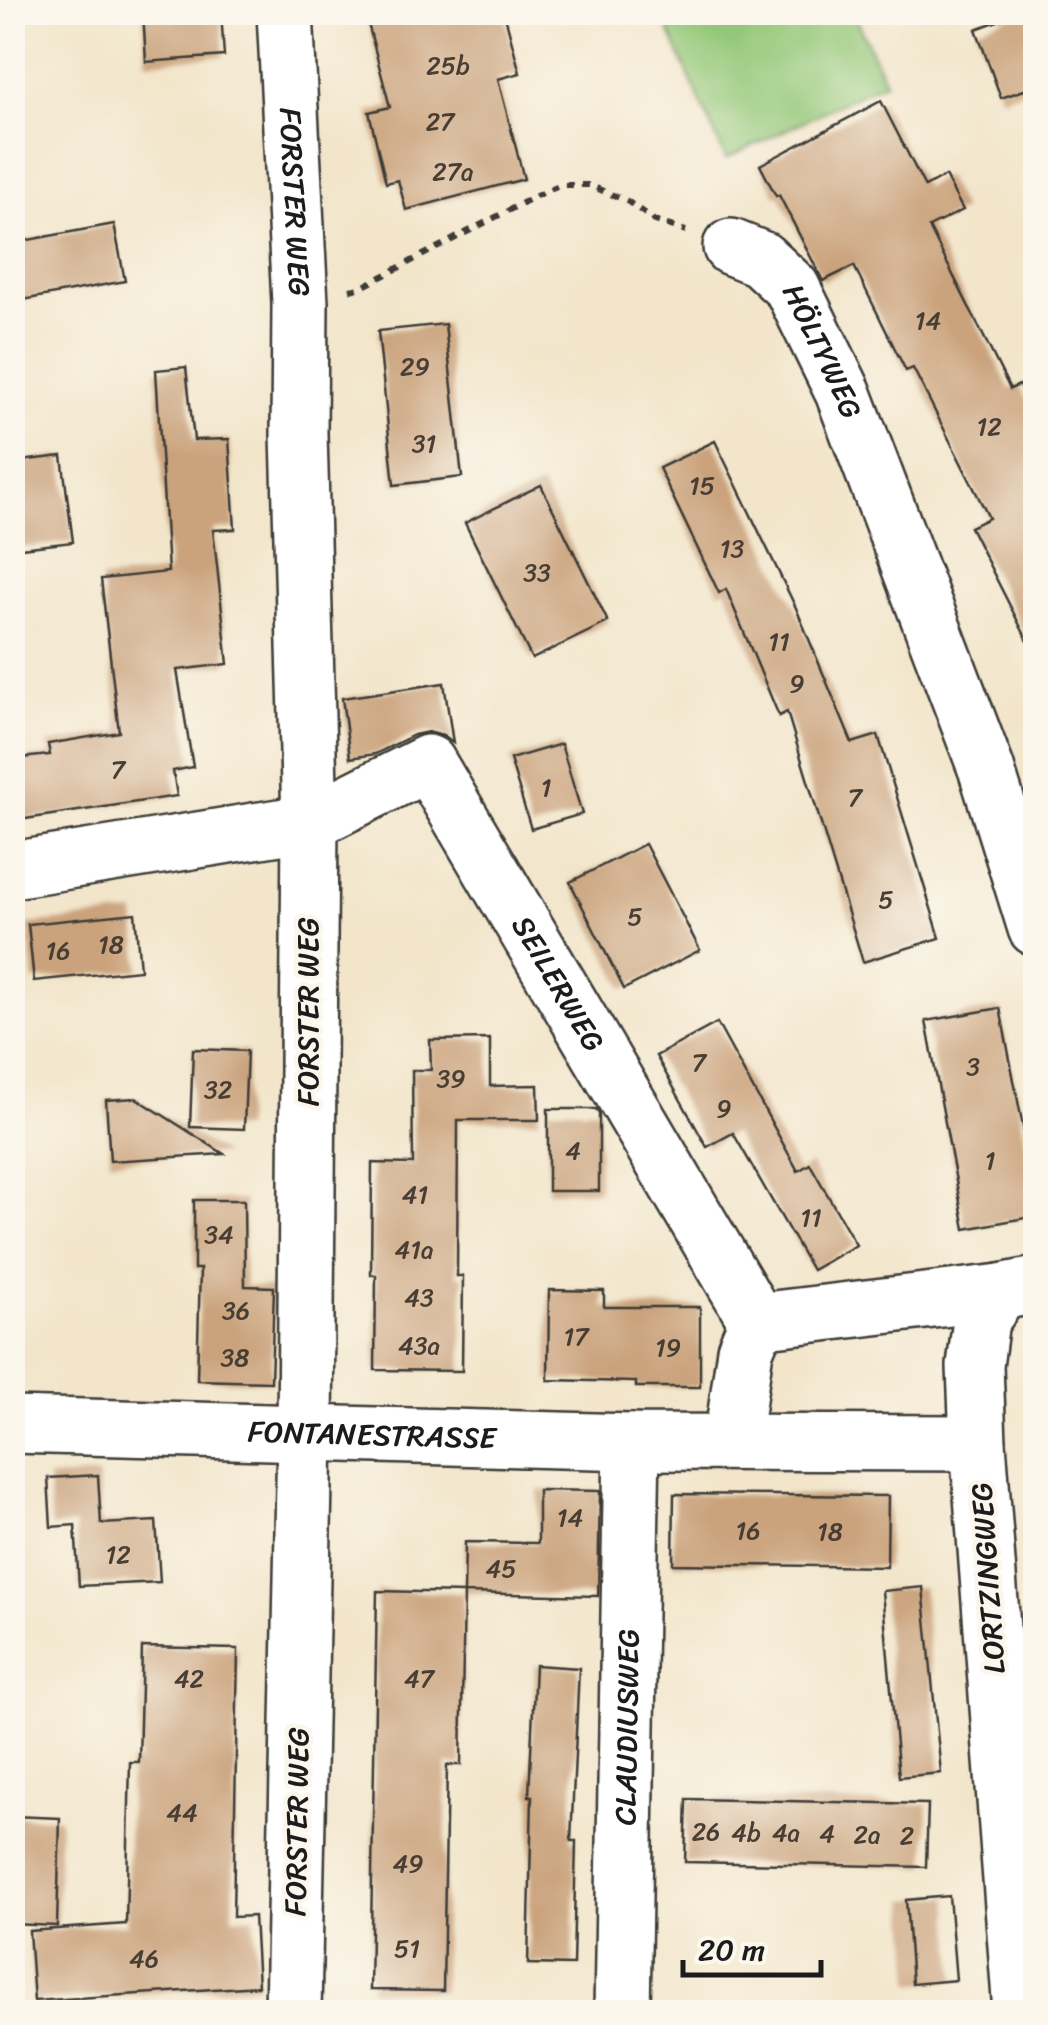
<svg xmlns="http://www.w3.org/2000/svg" width="1048" height="2025" font-family="Sriracha,sans-serif">
<style>
.green{fill:#94c879;stroke:#58724a;stroke-width:2.5}
.building{fill:#caa37d}
.lines{fill:none;stroke-linecap:round;stroke-linejoin:round}
.minor-casing{stroke:#3c3a36;stroke-width:60}
.path{stroke:#3c3a36;stroke-width:6;stroke-dasharray:8 8;stroke-linecap:butt}
.minor{stroke:#fff;stroke-width:55}
.labels{text-anchor:middle;dominant-baseline:central;stroke-width:9;stroke-linejoin:round;paint-order:stroke}
.number-label{font-size:25px;fill:#483e34}
.street-label{font-size:30px;fill:#1c1c1c;stroke:#fbf7ec}
</style>
<rect width="100%" height="100%" fill="#fbf7ec"/>
<filter id="ink" filterUnits="userSpaceOnUse"><feTurbulence type="fractalNoise" baseFrequency=".01" numOctaves="2"/><feDisplacementMap in="SourceGraphic" scale="20" xChannelSelector="R" yChannelSelector="G"/><feConvolveMatrix kernelMatrix="1 2 1 2 8 2 1 2 1" color-interpolation-filters="sRGB"/></filter>
<filter id="wash" filterUnits="userSpaceOnUse"><feTurbulence type="fractalNoise" baseFrequency=".0048" numOctaves="4" result="noise"/><feDisplacementMap in="SourceGraphic" scale="40" xChannelSelector="R" yChannelSelector="G"/><feGaussianBlur stdDeviation="2.25" result="paint"/><feColorMatrix in="noise" values="0 0 0 0 0 0 0 0 0 0 0 0 0 0 0 0 0 1.4 0 .05"/><feComposite in="paint" operator="in"/></filter>
<g filter="url(#wash)">
<rect width="100%" height="100%" fill="#f2e5ca"/>
<path class="green" d="M661 13H854L885 82 726 159Z"/>
<g id="blocks">
<g class="building">
<path d="M143 12H221L224 56 146 62Z"/>
<path d="M365 12H504L520 73 498 79 524 179 406 210 398 180 386 183 369 112 390 107Z"/>
<path d="M1022 12H1036V86L1001 98 976 29Z"/>
<path d="M881 101 925 187 945 176 963 210 929 227 1010 389 1019 385 1036 417V657L970 527 989 518 913 368 906 371 854 266 823 281 779 195 776 196 760 165Z"/>
<path d="M114 224 125 281 12 302V243Z"/>
<path d="M445 324 462 477 394 485 378 331Z"/>
<path d="M186 367 194 440 229 439 235 529 213 530 228 664 177 670 193 767 173 771 177 796 12 821V759L50 755 48 744 119 732 101 579 168 572 156 370Z"/>
<path d="M715 441 796 608 852 743 878 735 940 938 863 962 787 712 779 716 726 589 719 593 659 468Z"/>
<path d="M62 456 73 542 12 549V462Z"/>
<path d="M541 485 608 622 532 659 465 523Z"/>
<path d="M444 683 453 743 443 736 428 732 414 735 375 754 350 758 342 698Z"/>
<path d="M561 744 582 814 531 829 510 759Z"/>
<path d="M645 844 700 950 624 989 570 882Z"/>
<path d="M135 913 140 970 34 981 28 924Z"/>
<path d="M1000 1008 1036 1194V1216L965 1229 926 1021Z"/>
<path d="M717 1023 798 1171 810 1164 856 1245 812 1270 733 1133 707 1147 656 1056Z"/>
<path d="M490 1039V1086L538 1085 539 1120H458L457 1276H463L462 1371 375 1370 376 1275H371L372 1163 413 1164 412 1070H431L430 1040Z"/>
<path d="M193 1049 247 1051 244 1129 190 1127Z"/>
<path d="M136 1098 224 1154 110 1161 106 1100Z"/>
<path d="M548 1109H596L599 1114V1191H548Z"/>
<path d="M194 1200H244L245 1286 274 1287 271 1382 197 1380 200 1269H194Z"/>
<path d="M549 1290 604 1291V1307H700V1387H636V1382L548 1380Z"/>
<path d="M98 1475 101 1524 156 1521 160 1582 79 1586 75 1525 51 1527 48 1478Z"/>
<path d="M538 1490 600 1491 598 1596 464 1593 465 1542 538 1543Z"/>
<path d="M674 1494 888 1496 887 1567 673 1564Z"/>
<path d="M923 1587 941 1773 899 1777 882 1591Z"/>
<path d="M377 1591 464 1593 461 1765H447L443 1991 370 1990Z"/>
<path d="M142 1647 238 1649 233 1917 254 1916 258 1986 34 2001 29 1931 126 1924 130 1762H139Z"/>
<path d="M535 1665 579 1668 571 1841H576L573 1965 528 1964 532 1796H529Z"/>
<path d="M687 1799 928 1804 926 1867 685 1862Z"/>
<path d="M12 1816 60 1818 57 1926 12 1924Z"/>
<path d="M949 1896 956 1980 912 1984 906 1900Z"/>
</g>
</g>
</g>
<g filter="url(#ink)">
<use href="#blocks" fill-opacity="0" stroke="#3c3a36" stroke-width="2.5"/>
<g class="lines">
<defs>
<g id="minor">
<path id="s1" d="M285 12 300 303 299 434 310 822 305 1434 293 2012"/>
<path id="s2" d="M731 247 761 259 792 288 843 392 986 768 1036 928"/>
<path id="s3" d="M12 870 310 822 428 763 757 1321"/>
<path id="s4" d="M12 1425 632 1442 978 1443"/>
<path d="M732 1441 745 1350 757 1321 1001 1292"/>
<path id="s5" d="M622 2012 632 1442"/>
<path d="M1021 2012 978 1443 975 1366 981 1320 1001 1292 1036 1285"/>
</g>
</defs>
<use href="#minor" class="minor-casing"/>
<path class="path" d="M350 290 360 288 536 196 561 185H589L627 201 655 221 686 231"/>
<use href="#minor" class="minor"/>
</g>
</g>
<g class="labels">
<g class="number-label">
<text x="448" y="65">25b</text>
<text x="440" y="121">27</text>
<text x="453" y="171">27a</text>
<text x="928" y="320">14</text>
<text x="415" y="366">29</text>
<text x="989" y="426">12</text>
<text x="424" y="443">31</text>
<text x="702" y="485">15</text>
<text x="732" y="548">13</text>
<text x="537" y="572">33</text>
<text x="779" y="641">11</text>
<text x="797" y="683">9</text>
<text x="118" y="769">7</text>
<text x="546" y="787">1</text>
<text x="855" y="797">7</text>
<text x="886" y="899">5</text>
<text x="635" y="916">5</text>
<text x="111" y="944">18</text>
<text x="58" y="950">16</text>
<text x="699" y="1062">7</text>
<text x="973" y="1066">3</text>
<text x="451" y="1078">39</text>
<text x="218" y="1089">32</text>
<text x="724" y="1108">9</text>
<text x="573" y="1150">4</text>
<text x="990" y="1160">1</text>
<text x="415" y="1194">41</text>
<text x="811" y="1217">11</text>
<text x="219" y="1234">34</text>
<text x="414" y="1249">41a</text>
<text x="419" y="1297">43</text>
<text x="236" y="1310">36</text>
<text x="576" y="1336">17</text>
<text x="419" y="1345">43a</text>
<text x="668" y="1347">19</text>
<text x="235" y="1357">38</text>
<text x="570" y="1517">14</text>
<text x="748" y="1530">16</text>
<text x="830" y="1531">18</text>
<text x="118" y="1554">12</text>
<text x="501" y="1568">45</text>
<text x="189" y="1678">42</text>
<text x="419" y="1678">47</text>
<text x="182" y="1812">44</text>
<text x="706" y="1831">26</text>
<text x="746" y="1832">4b</text>
<text x="786" y="1832">4a</text>
<text x="827" y="1833">4</text>
<text x="867" y="1834">2a</text>
<text x="907" y="1835">2</text>
<text x="408" y="1863">49</text>
<text x="407" y="1948">51</text>
<text x="144" y="1958">46</text>
</g>
<g class="street-label">
<text stroke="none"><textPath href="#s1" startOffset="190">FORSTER WEG</textPath></text>
<text stroke="none"><textPath href="#s2" startOffset="145">HÖLTYWEG</textPath></text>
<text stroke="none"><textPath href="#s3" startOffset="690">SEILERWEG</textPath></text>
<text transform="translate(308 1012) rotate(-90)">FORSTER WEG</text>
<text stroke="none"><textPath href="#s4" startOffset="360">FONTANESTRASSE</textPath></text>
<text transform="translate(988 1578) rotate(-94)">LORTZINGWEG</text>
<text stroke="none"><textPath href="#s5" startOffset="285">CLAUDIUSWEG</textPath></text>
<text transform="translate(297 1822) rotate(-89)">FORSTER WEG</text>
</g>
</g>
<rect width="1048" height="2025" fill="none" stroke="#fbf7ec" stroke-width="50"/>
<path d="M683 1960v15h138v-15" fill="none" stroke="#1c1c1c" stroke-width="5"/>
<text x="698" y="1960" font-size="30" fill="#1c1c1c" stroke="#fbf7ec" stroke-width="8" paint-order="stroke">20 m</text>
</svg>
